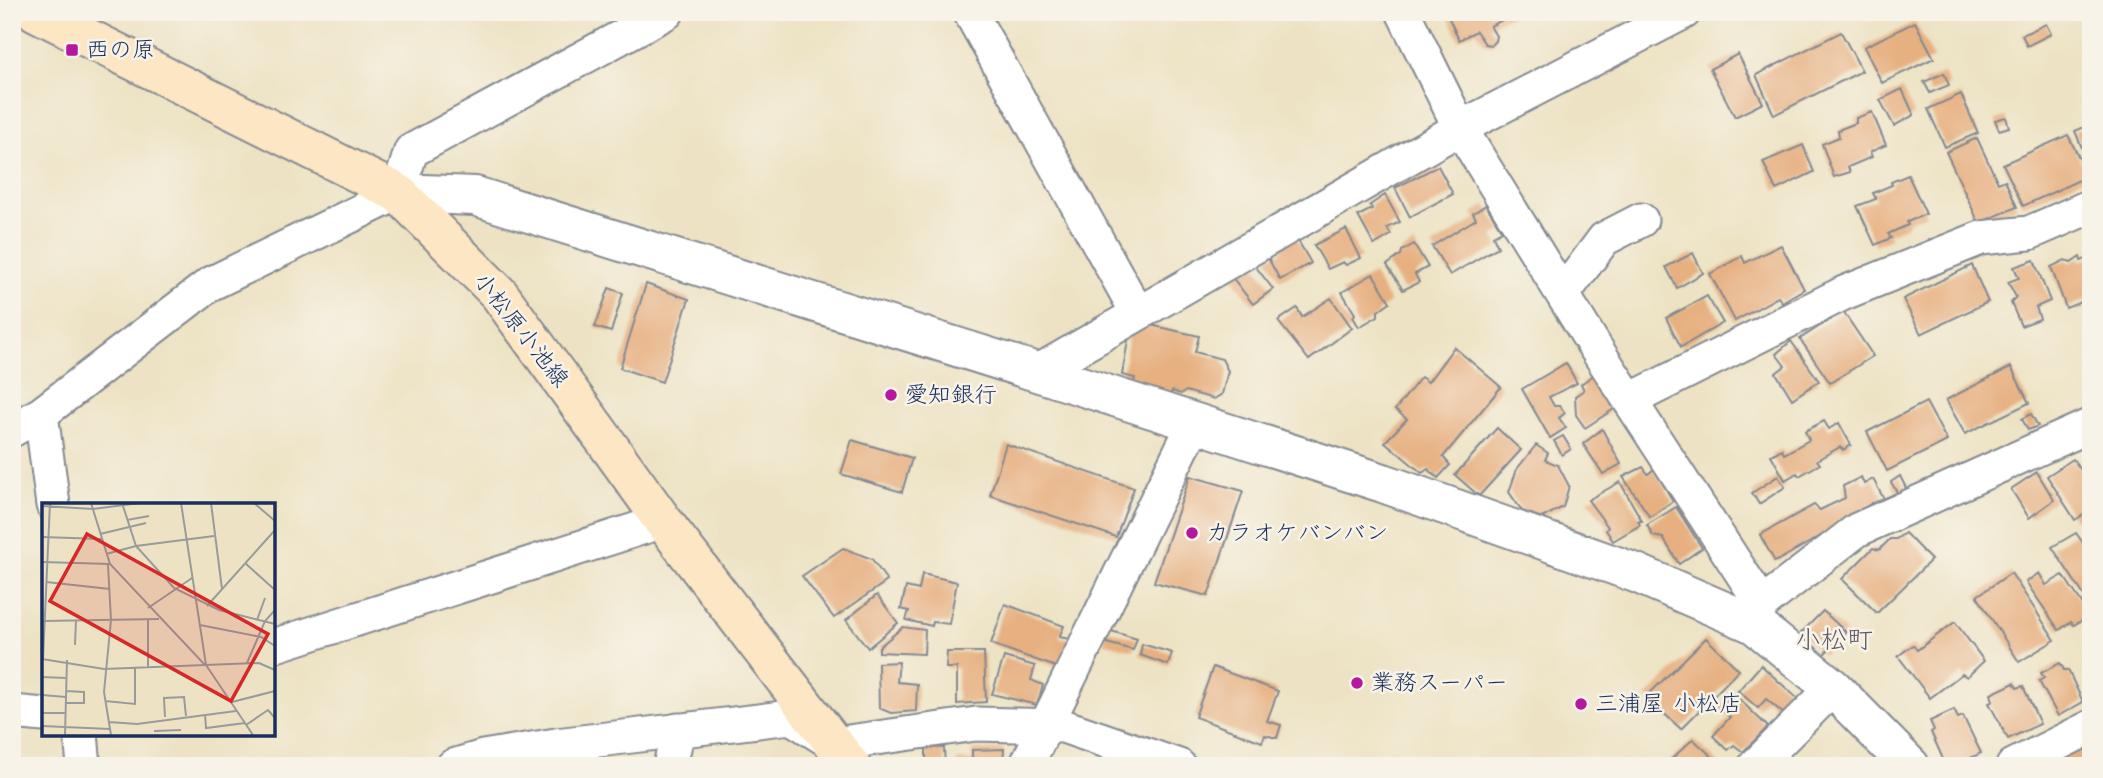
<svg xmlns="http://www.w3.org/2000/svg" width="2103" height="778" font-family="'Architects Daughter','Klee One',sans-serif">
<style>
.building{fill:#e7b081}
.lines{fill:none;stroke-linecap:round;stroke-linejoin:round}
.minor-casing{stroke:#848991;stroke-width:37}
.tertiary-casing{stroke:#848991;stroke-width:42}
.secondary-casing{stroke:#848991;stroke-width:42}
.minor{stroke:#fff;stroke-width:33}
.tertiary{stroke:#fff;stroke-width:38}
.secondary{stroke:#fce6c4;stroke-width:38}
.poi-dot{fill:#b5179e;stroke:#f7f3e8;stroke-width:2.5}
.labels{text-anchor:middle;dominant-baseline:central;stroke-width:5;stroke-linejoin:round;paint-order:stroke}
.poi-label{font-size:23px;fill:#1b2f5e;stroke:#f7f3e8;text-anchor:start}
.street-label{font-size:23px;fill:#1b2f5e;stroke:#f7f3e8}
.quarter-label{font-size:26px;fill:#625c6a;stroke:#f7f3e8}
.inset-road{fill:none;stroke:#999b9b;stroke-width:2}
.view{fill:#d62828;fill-opacity:0.15;stroke:#d62828;stroke-width:3.5}
.inset-edge{fill:none;stroke:#1b2f5e;stroke-width:3.5}
</style>
<rect width="100%" height="100%" fill="#f7f3e8"/>
<filter id="ink" filterUnits="userSpaceOnUse"><feTurbulence type="fractalNoise" baseFrequency=".0143" numOctaves="2"/><feDisplacementMap in="SourceGraphic" scale="14" xChannelSelector="R" yChannelSelector="G"/><feConvolveMatrix kernelMatrix="1 2 1 2 8 2 1 2 1" color-interpolation-filters="sRGB"/></filter>
<filter id="wash" filterUnits="userSpaceOnUse"><feTurbulence type="fractalNoise" baseFrequency=".00686" numOctaves="4" result="noise"/><feDisplacementMap in="SourceGraphic" scale="28" xChannelSelector="R" yChannelSelector="G"/><feGaussianBlur stdDeviation="1.57" result="paint"/><feColorMatrix in="noise" values="0 0 0 0 0 0 0 0 0 0 0 0 0 0 0 0 0 1.4 0 .05"/><feComposite in="paint" operator="in"/></filter>
<g filter="url(#wash)">
<rect width="100%" height="100%" fill="#ede3c4"/>
<g id="blocks">
<g class="building">
<path d="M1446 12H1519L1490 26 1496 36 1495 41 1491 45 1485 44 1476 31 1459 40Z"/>
<path d="M1915 22 1934 58 1882 83 1864 47Z"/>
<path d="M2046 24 2051 34 2027 46 2022 35Z"/>
<path d="M1841 32 1862 71 1774 115 1756 75Z"/>
<path d="M1738 54 1763 103 1735 117 1710 69Z"/>
<path d="M1944 73 1949 85 1930 93 1924 82Z"/>
<path d="M1902 89 1914 115 1894 126 1880 100Z"/>
<path d="M1961 94 1978 133 1945 147 1928 109Z"/>
<path d="M1872 112 1886 145 1870 152 1872 157 1848 167 1850 172 1834 177 1822 144 1839 137 1838 130 1856 123V118Z"/>
<path d="M2006 117 2009 127 1999 130 1995 120Z"/>
<path d="M2091 124V170L2075 131Z"/>
<path d="M2068 135 2088 176 2023 206 2003 164Z"/>
<path d="M1977 138 1998 183 2005 180 2017 207 1979 223 1946 152Z"/>
<path d="M1803 145 1814 172 1776 190 1763 162Z"/>
<path d="M1438 166 1453 194 1410 217 1395 188Z"/>
<path d="M1908 175 1926 214 1907 222 1908 225 1888 234 1891 238 1875 245 1857 206 1876 199 1873 193 1892 185 1891 182Z"/>
<path d="M1385 195 1400 222 1387 228 1391 235 1374 245 1358 216 1372 209 1370 205Z"/>
<path d="M1486 205 1502 231 1493 236 1498 247 1450 275 1432 246 1476 219 1473 213Z"/>
<path d="M1346 229 1361 258 1346 265 1343 262 1328 269 1314 245Z"/>
<path d="M1296 237 1311 263 1280 280 1268 258 1282 251 1281 247Z"/>
<path d="M1414 244 1428 267 1415 274 1419 282 1403 290 1387 265 1401 255 1402 251Z"/>
<path d="M1781 245 1804 289 1782 302 1778 297 1735 321 1710 274 1742 256 1745 263Z"/>
<path d="M1693 253 1703 273 1677 288 1666 267Z"/>
<path d="M2080 257 2081 261 2091 257V298L2066 308 2051 267 2065 260 2071 263Z"/>
<path d="M2034 260 2050 301 2036 307 2040 319 2021 326 2011 303 2016 297 2008 282 2019 278 2014 267Z"/>
<path d="M1252 262 1273 289 1253 304 1232 277Z"/>
<path d="M1972 265 1988 302 1921 334 1903 299Z"/>
<path d="M1373 274 1390 302 1378 311V316L1359 327 1353 317 1355 314 1342 292Z"/>
<path d="M646 284 689 299 662 382 620 368Z"/>
<path d="M609 288 623 293 611 332 595 327Z"/>
<path d="M1707 296 1723 323 1681 347 1666 318Z"/>
<path d="M1331 298 1352 328 1309 360 1278 321 1297 308 1302 317Z"/>
<path d="M1843 311 1873 356 1830 383 1800 339Z"/>
<path d="M1142 323 1199 336 1195 352 1222 359 1228 371 1222 394 1214 399 1186 391 1181 394 1172 391 1170 395 1133 386 1135 378 1122 375 1130 329Z"/>
<path d="M1791 341 1819 381 1792 399 1776 373 1785 366 1776 354Z"/>
<path d="M1454 347 1501 387 1443 457 1450 465 1438 478 1428 469 1422 473 1385 442 1407 419 1395 410 1421 377 1428 382Z"/>
<path d="M1566 363 1577 383 1549 397 1554 406H1560L1565 413 1559 418 1566 428 1550 438 1522 389Z"/>
<path d="M2011 367 2029 403 1965 434 1946 400Z"/>
<path d="M1595 374 1614 409 1585 428 1576 415 1575 396 1584 390 1581 384Z"/>
<path d="M1926 402 1947 441 1887 471 1867 432Z"/>
<path d="M2031 414 2038 426 2028 430 2022 419Z"/>
<path d="M1824 421 1829 429 1839 423 1851 445 1843 450 1840 447 1817 460 1820 464 1799 476 1797 473 1785 480 1771 455 1782 449 1784 454 1809 440 1805 431Z"/>
<path d="M1497 428 1521 450 1479 496 1455 475Z"/>
<path d="M1602 429 1621 464 1603 474 1583 444Z"/>
<path d="M1563 436 1571 449 1562 455 1554 441Z"/>
<path d="M852 440 912 458 902 492 841 474Z"/>
<path d="M1006 444 1134 488 1116 537 990 495Z"/>
<path d="M1536 445 1548 453 1545 460 1558 465 1569 486 1563 507 1542 518 1522 511 1509 492 1517 469Z"/>
<path d="M2073 459 2091 484V510L2075 520 2047 476Z"/>
<path d="M1643 467 1648 474 1654 469 1673 501 1650 517 1623 477Z"/>
<path d="M2037 472 2054 500 2029 518 2011 489Z"/>
<path d="M1190 476 1243 491 1208 596 1154 582Z"/>
<path d="M1778 476 1785 487 1759 504 1752 493Z"/>
<path d="M1900 476 1907 490 1898 494 1891 482Z"/>
<path d="M1861 477 1864 484 1873 479 1885 501 1878 506 1872 503 1831 530 1775 562 1760 535 1814 505 1820 510 1845 498 1843 486Z"/>
<path d="M1620 482 1642 521H1638L1640 525 1613 541 1606 530 1608 527 1588 500Z"/>
<path d="M1676 507 1702 548 1679 564 1663 538 1653 536 1647 525Z"/>
<path d="M1905 533 1931 560 1877 613 1842 579 1873 548 1879 550 1890 539H1896Z"/>
<path d="M2076 533 2091 554V606L2052 547Z"/>
<path d="M843 548 872 559 887 581 834 618 802 576Z"/>
<path d="M2011 573 2055 640 2019 662 1977 596Z"/>
<path d="M2039 573 2046 585 2063 575 2090 615 2074 625 2071 622 2059 630 2026 582Z"/>
<path d="M922 574 957 582 949 624 933 622 932 626 906 620 909 611 901 609 906 587 919 590Z"/>
<path d="M877 595 898 623 868 648 846 620Z"/>
<path d="M1005 604 1064 626 1059 637 1070 639 1056 667 991 644Z"/>
<path d="M1823 611 1846 632 1823 655 1801 633Z"/>
<path d="M1955 622 1984 661 1967 677 1962 674 1930 698 1898 656 1913 645 1917 650Z"/>
<path d="M903 627 925 630 924 654 879 652V647Z"/>
<path d="M1108 630 1137 639 1133 650 1103 642Z"/>
<path d="M1706 638 1739 670 1681 729 1646 697Z"/>
<path d="M1142 644 1172 653 1168 665 1140 655Z"/>
<path d="M2091 648V674L2084 661 2088 658 2085 651Z"/>
<path d="M947 652H984L986 702 957 704V668H946Z"/>
<path d="M1004 657 1035 666 1031 680 1043 685 1037 705 992 694Z"/>
<path d="M899 662 897 682 917 684 916 711 891 713 879 708 878 663Z"/>
<path d="M2060 663 2064 670H2068L2083 702 2058 716 2039 681 2044 678 2041 673Z"/>
<path d="M1761 665 1798 699 1784 714 1766 699 1758 708 1738 691Z"/>
<path d="M1213 667 1278 691 1267 721 1281 725 1277 738 1265 735 1262 742 1195 717Z"/>
<path d="M2014 683 2017 688 2023 686 2040 724 2008 739 1989 703 1993 701 1991 694Z"/>
<path d="M1734 694 1768 727 1743 752 1734 745 1728 750 1713 736 1730 717 1719 708Z"/>
<path d="M1954 710 1958 718 1963 716 1981 753 1954 766H1946L1931 732 1934 730 1930 721Z"/>
<path d="M2091 737V766H2068L2061 753Z"/>
<path d="M1693 739 1722 766H1664Z"/>
<path d="M926 747 944 748 945 766H926Z"/>
<path d="M1004 749 1003 766H957V760L972 761V750Z"/>
</g>
</g>
</g>
<g filter="url(#ink)">
<use href="#blocks" fill-opacity="0" stroke="#848991" stroke-width="2"/>
<g class="lines">
<defs>
<g id="minor">
<path d="M970 12 1137 312"/>
<path d="M1403 12 1460 128 1595 347 1762 604"/>
<path d="M1563 294 1604 239 1641 220"/>
<path d="M1037 372 1460 128 1684 12"/>
<path d="M1630 400 1844 293 1981 238 2029 233 2091 206"/>
<path d="M41 414 53 505"/>
<path d="M12 430 41 414 210 284 398 193 411 151 667 12"/>
<path d="M1754 623 1762 604 1857 530 2091 425"/>
<path d="M273 646 663 521"/>
<path d="M12 712 44 715"/>
<path d="M81 734 84 766"/>
<path d="M453 766 483 757 556 745 791 717 834 744 976 724 1063 726 1179 766"/>
<path d="M670 766 678 730"/>
<path d="M1026 766 1195 422"/>
<path d="M1755 766 1833 688"/>
<path d="M2013 766 2091 727"/>
</g>
<path id="tertiary" d="M398 193 475 196 1059 379 1383 483 1636 573 1754 624 1833 688 1910 766"/>
<path id="secondary" d="M36 12 398 193 499 294 663 521 851 766"/>
</defs>
<use href="#minor" class="minor-casing"/>
<use href="#tertiary" class="tertiary-casing"/>
<use href="#secondary" class="secondary-casing"/>
<use href="#minor" class="minor"/>
<use href="#tertiary" class="tertiary"/>
<use href="#secondary" class="secondary"/>
</g>
</g>
<g class="poi-dot">
<rect x="65" y="43" width="14" height="14" rx="3.5"/>
<circle cx="891" cy="395" r="7"/>
<circle cx="1192" cy="533" r="7"/>
<circle cx="1357" cy="683" r="7"/>
<circle cx="1581" cy="704" r="7"/>
</g>
<g class="labels">
<g class="poi-label">
<text x="86" y="50">西の原</text>
<text x="905" y="395">愛知銀行</text>
<text x="1206" y="533">カラオケバンバン</text>
<text x="1371" y="683">業務スーパー</text>
<text x="1595" y="704">三浦屋 小松店</text>
</g>
<g class="street-label">
<text transform="translate(521 330) rotate(52)">小松原小池線</text>
</g>
<g class="quarter-label">
<text x="1834" y="640">小松町</text>
</g>
</g>
<g transform="translate(42 503)">
<rect width="233" height="233" fill="#ede3c4"/>
<path class="inset-road" d="M49 0 68 61 163 162M139 0 164 162 211 232M169 0 180 86M212 0 233 18M0 3 51 6 98 0M81 3 94 43 132 85 177 107 233 121M85 17 107 13M58 31 104 20M0 34 60 36M64 51 94 43 172 33M0 59 68 61M203 60 233 87M66 62 69 117 62 189 69 232M4 79 68 86M165 103 233 27M106 105 150 75M106 117V165M215 117 223 95M1 118 117 116M158 122 219 134 233 143M33 142 34 117M0 156 62 166 217 160 233 167M1 156 8 0M205 160 223 118 233 107M0 174 24 175M0 192 24 194M63 198 93 201V165M190 199 233 188M24 200H42V189L24 188M0 210H24M163 211 164 225 203 220M123 214 122 195 142 194 144 213M67 219 95 221 194 208M204 222 226 207 233 215M0 223 68 226M112 228 139 227M23 232 25 157"/>
<path class="view" d="M45 31 226 131 189 198 8 98Z"/>
<rect width="233" height="233" class="inset-edge"/>
</g>
<rect width="2103" height="778" fill="none" stroke="#f7f3e8" stroke-width="42"/>
</svg>
